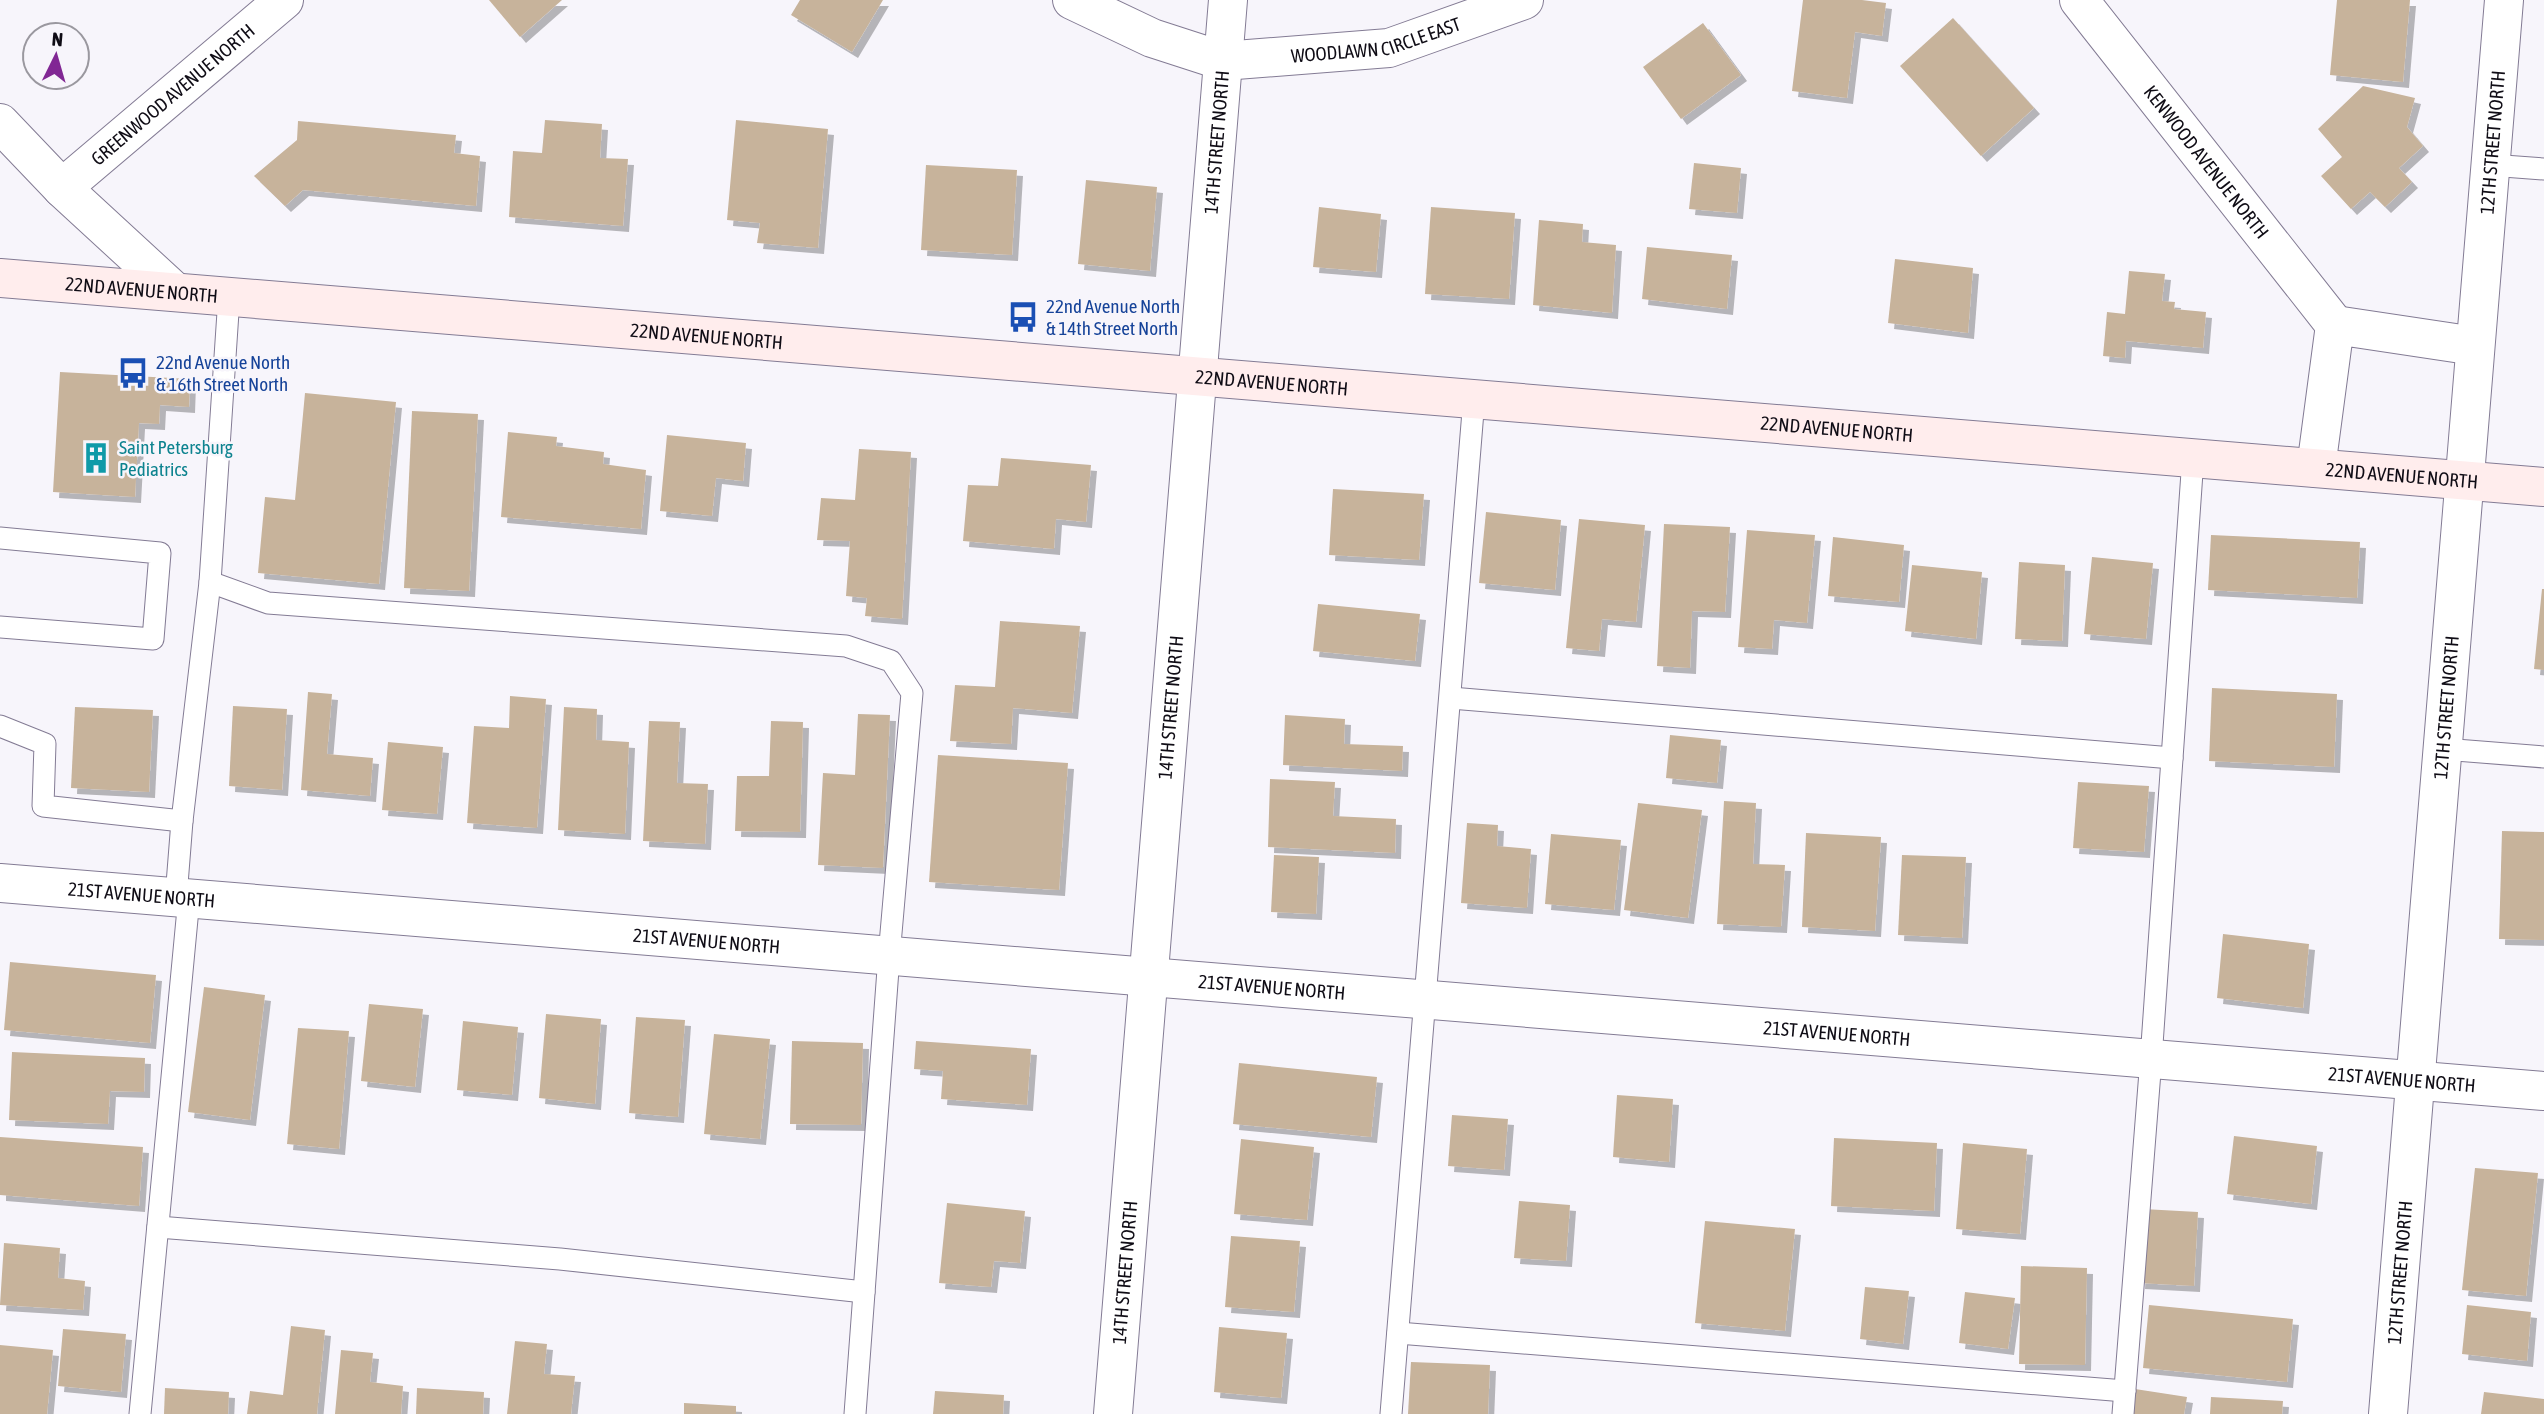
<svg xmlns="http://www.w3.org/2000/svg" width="2544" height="1414" font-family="'Asap Condensed',sans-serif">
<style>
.building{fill:#c7b39b;filter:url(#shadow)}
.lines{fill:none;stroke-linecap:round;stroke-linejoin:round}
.service-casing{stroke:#837b94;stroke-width:23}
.minor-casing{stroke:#837b94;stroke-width:40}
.secondary-casing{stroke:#837b94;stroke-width:40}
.service{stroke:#fff;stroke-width:21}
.minor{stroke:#fff;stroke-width:38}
.secondary{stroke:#ffeded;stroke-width:38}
.labels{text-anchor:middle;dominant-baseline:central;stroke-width:5;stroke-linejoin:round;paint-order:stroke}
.street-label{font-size:19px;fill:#0f0c15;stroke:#f7f5fb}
.transit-label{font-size:19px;fill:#164399;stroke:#f7f5fb;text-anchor:start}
.culture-label{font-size:19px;fill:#0d838f;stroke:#f7f5fb;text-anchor:start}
</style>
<defs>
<filter id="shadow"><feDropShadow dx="6" dy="6" stdDeviation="0" flood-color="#0004"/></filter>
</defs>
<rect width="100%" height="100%" fill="#f7f5fb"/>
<g class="building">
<path d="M489 0H562L520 37Z"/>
<path d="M800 0H883L852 52 791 15Z"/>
<path d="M1803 0H1862L1886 3 1882 36 1855 32 1847 98 1792 91Z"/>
<path d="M2337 0H2410L2403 82 2330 75Z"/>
<path d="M1953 18 2034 108 1981 156 1900 66Z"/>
<path d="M1703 23 1741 75 1681 119 1643 67Z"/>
<path d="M2363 86 2415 98 2407 127 2423 146 2399 168 2412 182 2385 207 2370 192 2351 209 2321 176 2342 157 2318 129Z"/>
<path d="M545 120 602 124 600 158 628 159 623 226 509 217 513 151 542 153Z"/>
<path d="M736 120 828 129 818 248 757 243 760 223 727 220Z"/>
<path d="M298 121 456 135 454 153 480 156 476 206 303 190 285 206 254 176 297 140Z"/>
<path d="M1694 163 1741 168 1737 213 1689 209Z"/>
<path d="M926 165 1017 170 1012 255 921 250Z"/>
<path d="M1086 180 1157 187 1150 271 1078 264Z"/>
<path d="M1319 207 1381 214 1376 272 1313 267Z"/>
<path d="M1431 207 1515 213 1509 299 1425 294Z"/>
<path d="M1539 220 1583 224 1582 242 1616 245 1612 313 1533 305Z"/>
<path d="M1647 247 1732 255 1727 309 1642 299Z"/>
<path d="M1895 259 1973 268 1968 333 1888 323Z"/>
<path d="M2129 271 2165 274 2162 301 2175 302 2174 309 2206 312 2203 348 2126 341 2125 358 2103 356 2107 312 2125 314Z"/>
<path d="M60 372 190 379 189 407 160 405 159 424 139 423 135 497 53 492Z"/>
<path d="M305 393 396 402 379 584 258 573 265 497 295 500Z"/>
<path d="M412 411 478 414 469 591 404 588Z"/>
<path d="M508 432 557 437 556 446 604 452 603 464 646 470 641 529 501 517Z"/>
<path d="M667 435 746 443 743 481 716 478 712 516 660 511Z"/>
<path d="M859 449 911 452 902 619 865 616 867 598 846 596 850 541 817 540 821 498 855 500Z"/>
<path d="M1001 458 1091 465 1086 522 1056 519 1054 549 963 541 968 485 998 486Z"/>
<path d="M1333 489 1424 494 1419 560 1329 555Z"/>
<path d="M1486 512 1561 520 1555 590 1479 583Z"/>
<path d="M1579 519 1645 525 1636 622 1602 619 1599 651 1566 648Z"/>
<path d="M1664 524 1730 527 1725 612 1692 611 1690 668 1657 666Z"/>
<path d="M1747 530 1815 535 1807 623 1774 620 1772 649 1738 647Z"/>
<path d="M2211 535 2360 542 2357 598 2208 590Z"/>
<path d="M1833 537 1904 545 1899 602 1828 596Z"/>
<path d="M2092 557 2153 563 2146 639 2084 634Z"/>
<path d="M2019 562 2065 565 2062 641 2015 639Z"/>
<path d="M1912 565 1982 572 1976 639 1905 631Z"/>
<path d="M2542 589H2544V670L2534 669Z"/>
<path d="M1318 604 1420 614 1415 661 1313 651Z"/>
<path d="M1000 621 1080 626 1072 713 1013 708 1011 744 950 741 955 685 995 687Z"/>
<path d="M2212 688 2337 694 2334 767 2209 761Z"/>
<path d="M308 692 332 694 327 754 373 758 370 796 301 790Z"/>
<path d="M510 696 546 699 537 828 467 823 474 726 509 728Z"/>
<path d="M233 706 287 709 282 790 229 786Z"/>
<path d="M75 707 153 710 149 792 71 788Z"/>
<path d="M564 707 597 709 596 740 629 742 625 834 558 830Z"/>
<path d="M858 714 890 715 883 868 818 865 823 773 855 775Z"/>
<path d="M1285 715 1345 719 1344 744 1403 746 1402 771 1283 765Z"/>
<path d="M649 721 680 722 677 783 708 784 705 844 643 841Z"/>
<path d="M771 721 803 722 800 832 735 831 737 776H769Z"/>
<path d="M1670 735 1721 740 1717 783 1666 778Z"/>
<path d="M388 742 443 747 437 814 382 810Z"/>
<path d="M938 755 1068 763 1059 890 929 882Z"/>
<path d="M1270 779 1335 782 1333 816 1396 819 1395 853 1268 847Z"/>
<path d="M2078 782 2149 786 2144 852 2073 848Z"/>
<path d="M1724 801 1756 803 1753 864 1785 865 1781 927 1717 924Z"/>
<path d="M1638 803 1702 810 1688 918 1624 910Z"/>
<path d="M1467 823 1498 825 1497 846 1531 849 1527 908 1461 903Z"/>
<path d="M2502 831 2544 832V940L2499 939Z"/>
<path d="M1806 833 1881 837 1875 931 1802 927Z"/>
<path d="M1551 834 1621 840 1614 910 1545 904Z"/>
<path d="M1274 855 1319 857 1316 914 1271 912Z"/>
<path d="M1902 855 1966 857 1962 938 1898 935Z"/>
<path d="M2223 934 2309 944 2303 1008 2217 998Z"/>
<path d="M10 962 156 975 150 1043 4 1030Z"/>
<path d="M204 987 265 995 250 1120 188 1112Z"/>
<path d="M369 1004 423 1009 415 1087 361 1081Z"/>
<path d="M546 1014 601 1019 595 1104 539 1098Z"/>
<path d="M636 1017 685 1020 678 1117 629 1113Z"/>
<path d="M463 1021 518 1027 512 1095 457 1090Z"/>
<path d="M298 1028 349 1031 339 1149 287 1144Z"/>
<path d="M714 1034 770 1039 760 1139 704 1134Z"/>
<path d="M792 1041 863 1043 861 1125 790 1124Z"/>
<path d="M916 1041 1031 1049 1027 1105 941 1099 943 1071 914 1069Z"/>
<path d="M12 1052 145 1058 144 1092 110 1091 108 1124 9 1120Z"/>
<path d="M1239 1063 1377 1077 1371 1137 1233 1124Z"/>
<path d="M1617 1095 1673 1099 1669 1162 1613 1157Z"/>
<path d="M1452 1115 1508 1119 1504 1170 1448 1166Z"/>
<path d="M2234 1136 2317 1146 2311 1204 2227 1194Z"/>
<path d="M0 1137 143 1147 139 1206 0 1195Z"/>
<path d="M1834 1138 1937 1143 1934 1211 1831 1206Z"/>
<path d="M1241 1139 1314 1147 1307 1220 1234 1214Z"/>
<path d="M1963 1143 2027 1149 2020 1234 1956 1229Z"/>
<path d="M2475 1168 2538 1173 2526 1296 2462 1290Z"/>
<path d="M1519 1201 1570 1205 1566 1261 1514 1258Z"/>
<path d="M947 1203 1025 1211 1020 1263 994 1261 991 1287 939 1283Z"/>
<path d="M2143 1209 2198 1212 2194 1286 2139 1283Z"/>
<path d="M1705 1221 1795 1229 1785 1331 1695 1323Z"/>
<path d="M1231 1236 1300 1241 1294 1312 1225 1307Z"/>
<path d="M4 1243 60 1248 58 1278 85 1281 83 1310 0 1305Z"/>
<path d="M2021 1266 2087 1268 2085 1365 2019 1364Z"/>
<path d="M1865 1287 1909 1291 1903 1344 1860 1339Z"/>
<path d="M1965 1292 2015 1298 2008 1349 1959 1343Z"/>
<path d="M2149 1305 2293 1319 2287 1382 2143 1368Z"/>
<path d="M2467 1305 2531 1312 2527 1361 2462 1354Z"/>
<path d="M291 1326 325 1330 317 1414H247L250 1391 283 1395Z"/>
<path d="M1219 1327 1287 1333 1281 1398 1214 1392Z"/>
<path d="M63 1329 126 1334 121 1392 58 1386Z"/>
<path d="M515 1341 547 1344 544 1374 575 1376 571 1414H507Z"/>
<path d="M0 1345 53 1350 47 1414H0Z"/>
<path d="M341 1350 373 1353 370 1382 403 1386 401 1414H335Z"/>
<path d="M1411 1362 1490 1365 1488 1414H1408Z"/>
<path d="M165 1388 229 1392 228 1414H164Z"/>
<path d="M417 1388 484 1392 483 1414H416Z"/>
<path d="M2135 1389 2187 1397 2184 1414H2131Z"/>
<path d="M935 1391 1004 1395 1003 1414H933Z"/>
<path d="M2484 1392 2544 1399V1414H2481Z"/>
<path d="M2211 1397 2283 1401 2282 1414H2210Z"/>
<path d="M684 1403 736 1406V1414H684Z"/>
</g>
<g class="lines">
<defs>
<g id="service">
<path d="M2490 165 2544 169"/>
<path d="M229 297 210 582 268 603 846 646 891 661 912 693 889 956 855 1414"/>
<path d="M0 538 160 553 153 639 0 627"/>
<path d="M1451 698 2172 758"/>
<path d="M0 726 45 744 43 806 182 821"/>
<path d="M2443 749 2544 757"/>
<path d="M176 897 182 821 210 582"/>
<path d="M158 1227 560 1259 864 1292"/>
<path d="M1398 1333 2125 1391"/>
<path d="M140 1414 189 898"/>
<path d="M1391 1414 1474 399"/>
<path d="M2123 1414 2151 1059 2193 458"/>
</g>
<g id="minor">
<path id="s1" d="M1072 0 1152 38 1223 61 1389 48 1524 0"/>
<path id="s2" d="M2079 0 2335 325"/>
<path d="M0 123 62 188 175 292"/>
<path id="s3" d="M62 188 284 0"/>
<path d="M2316 468 2335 325 2475 346"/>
<path id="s4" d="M0 883 2544 1091"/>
<path id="s5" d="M1113 1414 1228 0"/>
<path id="s6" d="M2388 1414 2504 0"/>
</g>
<g id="secondary">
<path id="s7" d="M0 278 2544 487"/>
</g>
</defs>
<use href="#service" class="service-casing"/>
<use href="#minor" class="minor-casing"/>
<use href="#secondary" class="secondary-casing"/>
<use href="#service" class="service"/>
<use href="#minor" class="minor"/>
<use href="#secondary" class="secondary"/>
</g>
<defs>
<symbol id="bus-bare" viewBox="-9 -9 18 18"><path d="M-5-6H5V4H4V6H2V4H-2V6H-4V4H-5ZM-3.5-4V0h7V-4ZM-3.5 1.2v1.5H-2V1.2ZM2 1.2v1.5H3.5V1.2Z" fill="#1a4fb4" stroke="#f7f5fb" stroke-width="2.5" paint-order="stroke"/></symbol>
<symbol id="building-bare" viewBox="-9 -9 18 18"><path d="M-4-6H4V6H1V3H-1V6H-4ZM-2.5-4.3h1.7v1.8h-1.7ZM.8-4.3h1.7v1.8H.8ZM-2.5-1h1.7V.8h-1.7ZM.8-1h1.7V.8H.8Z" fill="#0f9aa8" stroke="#f7f5fb" stroke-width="2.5" paint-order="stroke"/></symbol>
</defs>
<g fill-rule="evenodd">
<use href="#bus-bare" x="1001" y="295" width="44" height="44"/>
<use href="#bus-bare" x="111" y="351" width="44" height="44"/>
<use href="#building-bare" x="74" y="436" width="44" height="44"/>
</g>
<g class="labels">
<g class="street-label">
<text stroke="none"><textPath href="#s1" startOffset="318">WOODLAWN CIRCLE EAST</textPath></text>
<text stroke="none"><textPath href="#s3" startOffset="145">GREENWOOD AVENUE NORTH</textPath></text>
<text stroke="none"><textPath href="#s5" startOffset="1276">14TH STREET NORTH</textPath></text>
<text stroke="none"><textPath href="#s6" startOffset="1276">12TH STREET NORTH</textPath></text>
<text stroke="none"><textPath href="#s2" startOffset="206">KENWOOD AVENUE NORTH</textPath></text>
<text stroke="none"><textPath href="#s7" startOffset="142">22ND AVENUE NORTH</textPath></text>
<text stroke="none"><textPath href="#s7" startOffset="709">22ND AVENUE NORTH</textPath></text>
<text stroke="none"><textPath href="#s7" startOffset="1276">22ND AVENUE NORTH</textPath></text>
<text stroke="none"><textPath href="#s7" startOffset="1843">22ND AVENUE NORTH</textPath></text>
<text stroke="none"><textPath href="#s7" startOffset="2410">22ND AVENUE NORTH</textPath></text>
<text stroke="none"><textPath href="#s5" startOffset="709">14TH STREET NORTH</textPath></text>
<text stroke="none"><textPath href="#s6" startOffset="709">12TH STREET NORTH</textPath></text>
<text stroke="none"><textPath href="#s4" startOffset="142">21ST AVENUE NORTH</textPath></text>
<text stroke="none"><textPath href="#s4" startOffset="709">21ST AVENUE NORTH</textPath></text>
<text stroke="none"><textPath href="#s4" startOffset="1276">21ST AVENUE NORTH</textPath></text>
<text stroke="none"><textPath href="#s4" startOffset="1843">21ST AVENUE NORTH</textPath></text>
<text stroke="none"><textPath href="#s4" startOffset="2410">21ST AVENUE NORTH</textPath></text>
<text stroke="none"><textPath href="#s5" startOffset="142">14TH STREET NORTH</textPath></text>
<text stroke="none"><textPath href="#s6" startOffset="142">12TH STREET NORTH</textPath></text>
</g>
<g class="transit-label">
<text x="1046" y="306">22nd Avenue North<tspan x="1046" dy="22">&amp; 14th Street North</tspan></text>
<text x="156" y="362">22nd Avenue North<tspan x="156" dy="22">&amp; 16th Street North</tspan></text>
</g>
<g class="culture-label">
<text x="119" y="447">Saint Petersburg<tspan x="119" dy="22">Pediatrics</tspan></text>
</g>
</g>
<g transform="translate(56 56) rotate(5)"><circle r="33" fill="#f7f5fb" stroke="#9a989f" stroke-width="2"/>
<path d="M0-5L12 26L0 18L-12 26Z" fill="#812794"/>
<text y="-10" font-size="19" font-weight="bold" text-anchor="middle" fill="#0f0c15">N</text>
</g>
</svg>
